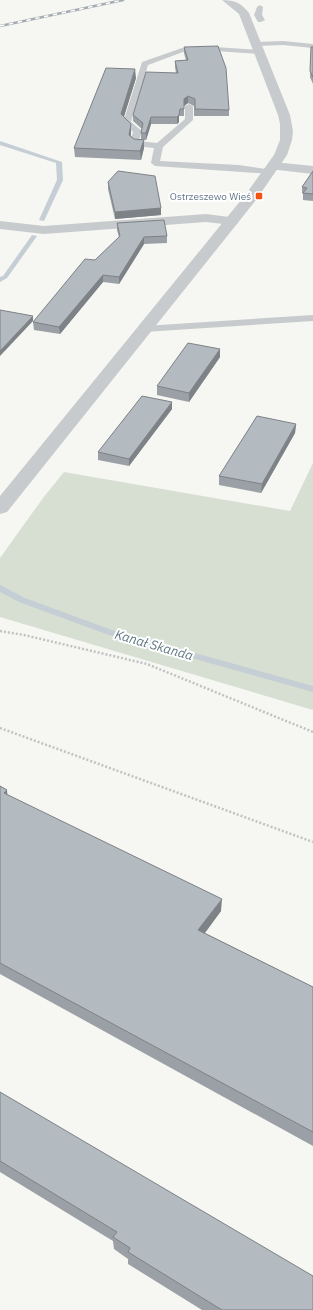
<svg xmlns="http://www.w3.org/2000/svg" width="313" height="1310" font-family="'IBM Plex Sans',sans-serif">
<style>
.green{fill:#d7dfd3}
.lines{fill:none;stroke-linecap:round;stroke-linejoin:round}
.stream{fill:#c5ced4;fill-rule:evenodd}
.path{stroke:#c0c2c4;stroke-width:2.5;stroke-dasharray:2 2;stroke-linecap:butt}
.service{fill:#c8cbce;fill-rule:evenodd}
.minor{fill:#c8cbce;fill-rule:evenodd}
.tertiary{fill:#c8cbce;fill-rule:evenodd}
.rail-casing{stroke:#a5abb1;stroke-width:2.5}
.rail{stroke:#fff;stroke-width:1.5;stroke-dasharray:4.5;stroke-linecap:butt}
.wall{fill:#9aa0a5}
.shaded-wall{fill:#7d8286}
.building{fill:#b3bac0;stroke:#7d8286}
.poi-dot{fill:#f55314;stroke:#fff;stroke-width:1.5}
.labels{text-anchor:middle;dominant-baseline:central;stroke-width:4;stroke-linejoin:round;paint-order:stroke}
.far-poi-label{font-size:10px;fill:#627587;stroke:#fff;text-anchor:end}
.water-label{font-size:13px;font-style:italic;fill:#5e7783;stroke:#fff}
</style>
<rect width="100%" height="100%" fill="#f6f6f2"/>
<path class="green" d="M313 463V710L0 617V558L43 498 64 472 290 511Z"/>
<g class="lines">
<g class="stream">
<path d="M0 141 62 162 63 180 44 221 39 220 57 180 56 163 0 145Z"/>
<path d="M32 235 37 236 7 278 0 282V277L3 276Z"/>
<path d="M0 585 25 598 112 630 313 686V692L106 634 19 602 0 592Z"/>
</g>
<g class="path">
<path d="M0 631 24 635 147 664 313 732"/>
<path d="M0 728 313 842"/>
</g>
<g class="service">
<path d="M260 5 263 7 262 15 265 20 261 22H258L254 15 257 7Z"/>
<path d="M283 41 313 44V48L283 45 256 46 252 44 256 42Z"/>
<path d="M215 47 260 50 264 52 260 54 215 51 183 52 148 65 131 122 142 131 139 141 157 143 185 119V106L189 104 193 106V120L163 147 160 161 239 165 272 170 274 172 272 174 155 166 151 163 154 148 134 146 130 143 133 132 123 123 142 62 182 48Z"/>
<path d="M313 315V321L144 332 139 329 144 326Z"/>
</g>
<g class="minor">
<path d="M274 162 313 166V174L269 169 267 166 269 163Z"/>
<path d="M206 214 237 218 239 221 237 224 232 225 206 222 44 234 0 229V221L44 226Z"/>
</g>
<path class="tertiary" d="M222 0C235 0 241 3 249 13L290 115 293 131 292 140 287 155 256 200 7 512 0 514V496L246 194 274 155 280 140V124L278 115 239 14Z"/>
<defs>
<path id="rail" d="M0 26 123 0"/>
</defs>
<use href="#rail" class="rail-casing"/>
<use href="#rail" class="rail"/>
</g>
<g class="wall">
<path d="M184 47 229 110V116H194V106L188 103 184 106V116H179V122L177 124H151L146 140H144V148L141 160 75 157 74 148 136 78 124 116 131 132V136L134 139H141V133L142 129 133 121V115L176 73 175 67V61L186 60 184 53Z"/>
<path d="M311 47H313V84L310 77Z"/>
<path d="M313 171V201L303 200V194L302 193V187Z"/>
<path d="M108 182 161 208V215L115 219 108 189Z"/>
<path d="M117 223 167 236V243L144 244 119 284 103 282 60 334 34 330 33 322 119 237 117 230Z"/>
<path d="M220 357 189 402 157 395V386Z"/>
<path d="M172 402V409L129 466 98 460V452Z"/>
<path d="M296 424 295 433 261 493 219 485V476Z"/>
<path d="M0 786 7 790V795L221 911 205 933 313 987V1146L0 974Z"/>
<path d="M0 1092 313 1310H202L128 1264V1259L114 1249 113 1241 0 1172Z"/>
</g>
<g class="shaded-wall">
<path d="M135 69 136 78 122 123 121 114Z"/>
<path d="M188 96V103L184 106V99Z"/>
<path d="M179 115V122L177 124V117Z"/>
<path d="M151 117V124L146 140V133Z"/>
<path d="M131 124V132L129 144V135Z"/>
<path d="M144 140V148L141 160 140 151Z"/>
<path d="M161 208V215L115 219V212Z"/>
<path d="M144 237V244L119 284V277Z"/>
<path d="M103 275V282L60 334 59 327Z"/>
<path d="M33 316V321L0 356V351Z"/>
<path d="M220 349V357L189 402V393Z"/>
<path d="M172 402V409L129 466V459Z"/>
<path d="M296 424 295 433 261 493 262 484Z"/>
<path d="M7 790 8 803 4 793Z"/>
<path d="M222 899 221 911 198 942V930Z"/>
</g>
<g class="building">
<path d="M218 46 226 68 229 110 195 109V99L188 96 184 99V109H180L179 115 177 117H151L146 133H141L143 123 133 115 146 72 178 73 175 61 188 60 184 47Z"/>
<path d="M311 47H313V77L310 71Z"/>
<path d="M106 68 135 69 121 114 131 124 129 135 134 139 144 140 140 151 74 148Z"/>
<path d="M118 171 155 176 161 208 115 212 108 182Z"/>
<path d="M313 171V194L303 193 307 188 302 187Z"/>
<path d="M164 220 167 236 144 237 119 277 103 275 59 327 33 322 85 259 95 260 120 236 117 223Z"/>
<path d="M0 310 33 316 0 351Z"/>
<path d="M188 343 220 349 189 393 157 386Z"/>
<path d="M142 396 172 402 129 459 98 452Z"/>
<path d="M257 416 296 424 262 484 219 476Z"/>
<path d="M0 786 7 790 4 793 222 899 198 930 313 987V1132L0 963Z"/>
<path d="M0 1092 313 1276V1310H222L128 1252 130 1248 113 1237 117 1232 0 1161Z"/>
</g>
<rect class="poi-dot" x="255" y="192" width="8" height="8" rx="2"/>
<g class="labels">
<g class="far-poi-label">
<text x="251" y="196">Ostrzeszewo Wieś</text>
</g>
<g class="water-label">
<text transform="translate(154 645) rotate(16)">Kanał Skanda</text>
</g>
</g>
</svg>
